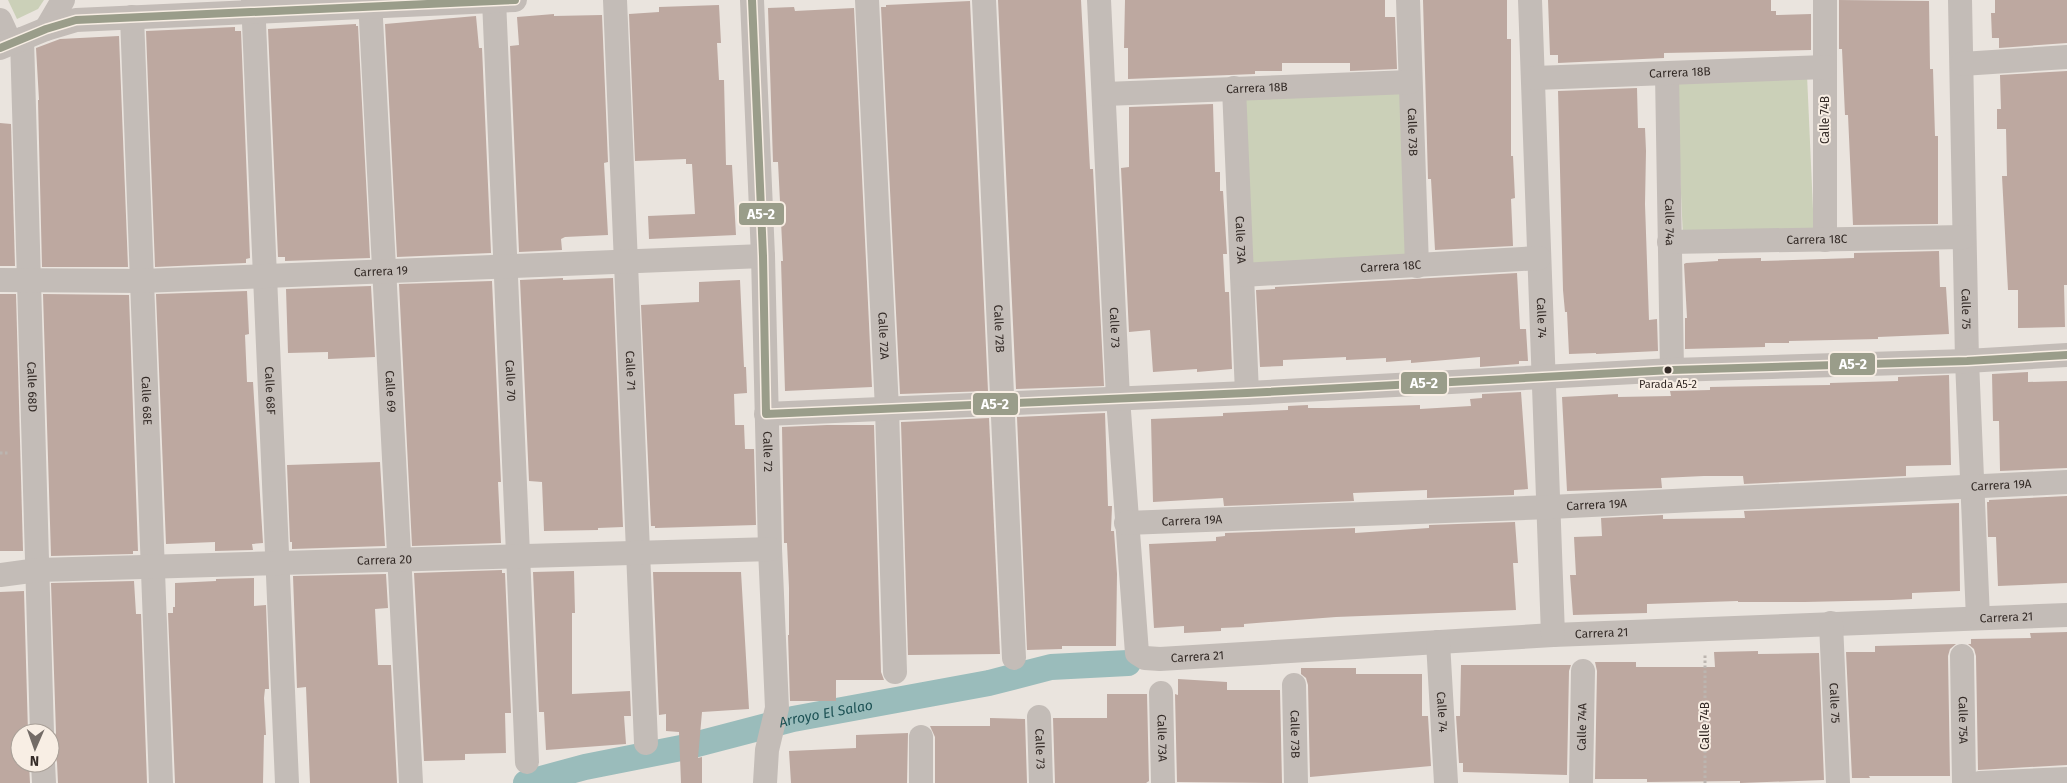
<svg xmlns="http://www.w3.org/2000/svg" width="2067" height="783" font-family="'Fira Sans',sans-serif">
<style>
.park{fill:#cbd0b8}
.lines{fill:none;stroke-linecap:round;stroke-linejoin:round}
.canal{stroke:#9abcbb;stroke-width:26}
.building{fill:#bda8a0}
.path{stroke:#bcb5b0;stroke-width:3;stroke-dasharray:2.5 2.5;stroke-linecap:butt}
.street{stroke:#c3bcb7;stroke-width:24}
.bus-1-casing{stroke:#f8eee4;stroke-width:11}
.bus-1{stroke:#9a9d8a;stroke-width:8}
.bus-dot{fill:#332a26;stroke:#f8eee4;stroke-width:2}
.labels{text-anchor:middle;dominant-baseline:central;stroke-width:4;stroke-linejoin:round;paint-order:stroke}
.bus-label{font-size:11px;fill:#332a26;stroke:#f8eee4}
.street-label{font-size:12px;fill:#332a26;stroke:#f8eee4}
.water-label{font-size:14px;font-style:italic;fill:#1c5154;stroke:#f8eee4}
.line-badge{stroke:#f8eee4;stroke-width:2}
.badge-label{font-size:14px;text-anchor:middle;font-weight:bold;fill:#fff}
</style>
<rect width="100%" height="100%" fill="#eae4de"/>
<g class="park">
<path d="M8 0H44L38 9 17 19Z"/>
<path d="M1807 75 1814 232 1683 238 1676 81Z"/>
<path d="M1405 91 1413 259 1248 266 1240 99Z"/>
</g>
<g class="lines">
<path class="canal" id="s1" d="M526 783 585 767 686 747 793 719 989 683 1051 667 1128 663"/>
</g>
<g class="building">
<path d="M998 0H1081L1090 169H1093L1104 386 1016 389Z"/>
<path d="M1125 0H1385V17H1395L1397 69 1350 71V63H1282V71H1255V74L1128 79V48H1124Z"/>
<path d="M1423 0H1507V39H1511V156H1513L1515 198 1511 199 1513 246 1435 250 1431 179H1428Z"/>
<path d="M1548 0H1771V11H1776V15L1811 14V50L1664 53V58L1558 63V55H1550Z"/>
<path d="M1839 0 1929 1 1930 69H1933L1935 136H1938V224L1853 225 1848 115H1845L1842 49H1839Z"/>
<path d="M1995 0H2067V43L1999 48V38H1992L1991 13H1995Z"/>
<path d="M970 1 988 391 900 394 881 7H886V5Z"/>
<path d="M719 5 721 43H717L719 80H724L726 165H732L736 235 649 239 648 216 695 214 692 164H686V159L635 161 629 14 659 12V7Z"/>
<path d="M794 7 795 11 854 8 872 387 785 391 781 261H783L778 162H773L768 8Z"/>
<path d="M554 14V16L602 15 608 162 604 163 608 235 565 237 561 239 562 250 519 252 510 46 519 45 517 17Z"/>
<path d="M476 16 479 48H482L491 253 397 257 385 24Z"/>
<path d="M356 24V26H358L370 258 285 261V257H278L268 29Z"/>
<path d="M235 27V31H241L250 258 246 259V263L155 267 146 31Z"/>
<path d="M119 36 128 267H42L38 100H39L36 48 60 39Z"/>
<path d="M2067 71V285H2064L2065 327 2018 328V290H2008L2002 176H2007L2006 129H1997V109H2001L2000 75Z"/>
<path d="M1637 88 1638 128H1645L1646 151 1645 204 1649 320 1657 319 1658 351 1596 354V353L1569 354 1567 312H1565L1563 290 1558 91Z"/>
<path d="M1213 104 1215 172H1220V191H1223L1227 254H1223L1225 292H1229L1232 369 1197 372V369L1153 372 1150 330 1129 332 1121 168 1129 167V107Z"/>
<path d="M0 123 11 124 15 266H0Z"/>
<path d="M1939 251 1940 287H1946L1949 334 1878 337V339L1789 341V343H1765V347L1685 349V318H1687L1684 264 1686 263 1718 261V259L1761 258V261L1854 258V253Z"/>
<path d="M1517 273 1520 329H1526L1528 361H1519V364L1480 367V357L1411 363V360L1386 362V358L1346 360V357L1283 360V366L1260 367 1256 290 1275 289V287Z"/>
<path d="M563 278V280L613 278 623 527 598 528V530L544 531 542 482 529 481 520 280Z"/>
<path d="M740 280 744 367H746L747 393 734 394 735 425H744L745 449H754L756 525 655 528V526H651L641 305 699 302V282Z"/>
<path d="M492 281 501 482H498L501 543 412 546 399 284Z"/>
<path d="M371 286 375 357 328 359V352L288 353 286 289Z"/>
<path d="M247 291 249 334 245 335 247 382H253L263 543 252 544 253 550 215 551V542L166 544 156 294Z"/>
<path d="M0 294H16L23 551H0Z"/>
<path d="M43 294 129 295 138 551H133V554L51 556Z"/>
<path d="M2028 372V382L2067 381V468L2000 471 1999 421H1993L1992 374Z"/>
<path d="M1949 375 1951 465 1906 466V476L1744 484 1743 476H1704L1661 478 1662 488 1567 491 1562 397 1618 394V397L1671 396 1670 391 1710 390V387L1830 385V383L1898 381V377Z"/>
<path d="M1521 392 1528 489 1514 490V495L1427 498V490L1353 493 1354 501 1224 506 1223 498 1153 502 1151 419 1223 416V413L1288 410V406L1308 405V408H1328L1420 405V409L1471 406 1470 399 1482 398V394Z"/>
<path d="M1105 413 1108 506H1112L1111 531H1114L1117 574 1116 646H1062V649L1027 650 1017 417Z"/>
<path d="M989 418 1000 654 908 655 901 422Z"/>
<path d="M827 425H874L881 672 884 680H836V701H790L788 635H789V588L787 543H784L782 427Z"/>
<path d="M380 462 385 546 292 549V542H290L287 465Z"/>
<path d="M2067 496V583L1998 586 1996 537H1988L1987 502H1989V500Z"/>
<path d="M1959 503 1960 591 1912 593V599L1892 600 1805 602H1738V601L1647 604V613L1573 615 1570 575H1576L1574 537 1602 536 1601 518 1663 515V519L1745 518 1744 511Z"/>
<path d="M1515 522 1518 563H1513L1516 610 1336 617 1244 624V627L1221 628V631L1184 633V626L1154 628 1149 544 1216 541V537L1225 536V533L1355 528V533L1429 528V525Z"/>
<path d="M502 570V573H505L511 713H505L506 753 465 754V760L424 761 414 573Z"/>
<path d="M574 571 575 613H572V694L630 691 631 716H624L626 744 546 750 544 712H539L533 572Z"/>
<path d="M653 572H741L749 709 702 712 698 758 702 757V783H681L679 732 666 731V714L659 715Z"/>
<path d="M386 574 388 608 375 609 378 665H391L397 783H310L306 687 297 688 293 576Z"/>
<path d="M254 578V606L266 605 269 689H265L264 698 266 735H264L263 783H175L168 613H173V607H175V583L216 581V579Z"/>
<path d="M134 581 136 614H141L147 783H58L57 762 55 756 50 751V744L54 739 56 733 51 583Z"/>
<path d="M24 591 28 733H20V763H29L30 783H0V592Z"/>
<path d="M2067 632V765L1978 770 1976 656 1974 649 1968 644H1971V639L2031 638 2030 633Z"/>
<path d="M1956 644 1950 649 1948 656 1950 776H1869L1870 778H1852L1846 652H1875V646Z"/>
<path d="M1758 651V654L1819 653 1824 780 1740 783V781L1647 782V779H1595L1597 671 1595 662H1636V667H1715L1714 652Z"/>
<path d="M1461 665H1571L1569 671 1567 775 1463 772V763H1459L1456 716H1460Z"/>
<path d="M1301 668H1356V674H1422V716H1428L1431 766 1310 777 1308 685 1306 678 1301 674Z"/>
<path d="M1178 679 1227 682V690H1280L1282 783 1177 782 1175 694 1178 695Z"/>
<path d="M1107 694H1147L1149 781 1146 783H1055L1053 718H1107Z"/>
<path d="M990 718 1025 719 1027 783H935V737L930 726H990Z"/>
<path d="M908 733 907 783H791L789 751 856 748V735Z"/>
</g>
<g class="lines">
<g class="path">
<path d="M0 453H9"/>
<path d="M1705 783V654"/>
</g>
<g class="street">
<path id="s2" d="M253 0 287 783"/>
<path id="s3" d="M370 0 411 783"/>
<path id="s4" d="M494 0 527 762"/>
<path id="s5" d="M615 0 646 743"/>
<path id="s6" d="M752 0 763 256 770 549 777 708 767 750 765 783"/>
<path id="s7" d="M867 0 887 409 895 672"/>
<path id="s8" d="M984 0 1014 658"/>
<path id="s9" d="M1099 0 1118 398 1137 653 1145 658 1160 659 1553 635 2067 615"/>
<path id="s10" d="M1408 0 1417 266"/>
<path id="s11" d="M1530 0 1553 635"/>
<path d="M1825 0V240"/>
<path id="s12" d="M1960 0 1967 361 1978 618"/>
<path id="s13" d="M132 17 161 783"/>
<path d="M0 20 11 44"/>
<path d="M46 29 63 0"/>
<path id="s14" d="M22 39 42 733"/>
<path d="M0 48 46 29 76 20 515 0"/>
<path d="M1962 64 2067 57"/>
<path id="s15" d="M1667 74 1672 370"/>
<path id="s16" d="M1535 78 1825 67"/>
<path id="s17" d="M1234 88 1247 393"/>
<path id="s18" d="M1105 94 1410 82"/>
<path id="s19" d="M1669 242 1964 237"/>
<path id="s20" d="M1242 275 1539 258"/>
<path id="s21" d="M0 280 142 281 763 256"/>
<path d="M766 414 1247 393 1672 370 1967 361 2067 355"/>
<path id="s22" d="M1126 523 1550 507 2067 482"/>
<path id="s23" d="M0 575 38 570 770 549"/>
<path id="s24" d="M1831 623 1838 783"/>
<path id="s25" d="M1438 642 1446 783"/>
<path id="s26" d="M1962 656 1964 783"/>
<path id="s27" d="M1294 685 1296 783"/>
<path id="s28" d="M1161 693 1163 783"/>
<path id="s29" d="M1039 717 1041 783"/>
<path d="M921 737V783"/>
<path d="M43 763 44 783"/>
<path id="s30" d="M1581 783 1583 671"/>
<path d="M1980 783 2067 779"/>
</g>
<defs>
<g id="bus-1">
<path d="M752 0 763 256 766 414 1247 393 1672 370 1967 361 2067 355"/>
<path d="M0 48 46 29 76 20 515 0"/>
</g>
</defs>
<use href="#bus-1" class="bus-1-casing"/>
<use href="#bus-1" class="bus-1"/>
</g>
<circle class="bus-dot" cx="1668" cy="370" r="4.5"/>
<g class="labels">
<g class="bus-label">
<text x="1668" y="384">Parada A5-2</text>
</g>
<g class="street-label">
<text stroke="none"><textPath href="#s16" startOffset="145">Carrera 18B</textPath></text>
<text stroke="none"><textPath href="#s18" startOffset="152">Carrera 18B</textPath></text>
<text transform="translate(1825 120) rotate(-90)">Calle 74B</text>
<text stroke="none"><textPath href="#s10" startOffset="132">Calle 73B</textPath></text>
<text stroke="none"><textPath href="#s15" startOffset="148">Calle 74a</textPath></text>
<text stroke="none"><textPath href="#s17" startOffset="152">Calle 73A</textPath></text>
<text stroke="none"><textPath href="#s19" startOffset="148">Carrera 18C</textPath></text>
<text stroke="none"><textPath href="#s20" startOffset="149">Carrera 18C</textPath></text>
<text stroke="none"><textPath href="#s21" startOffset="381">Carrera 19</textPath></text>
<text stroke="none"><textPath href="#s12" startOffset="309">Calle 75</textPath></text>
<text stroke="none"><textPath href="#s11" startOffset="318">Calle 74</textPath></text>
<text stroke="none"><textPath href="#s9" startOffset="328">Calle 73</textPath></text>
<text stroke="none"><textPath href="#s8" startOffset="329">Calle 72B</textPath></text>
<text stroke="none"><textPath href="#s7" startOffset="336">Calle 72A</textPath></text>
<text stroke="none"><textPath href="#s5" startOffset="371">Calle 71</textPath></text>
<text stroke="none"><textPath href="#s4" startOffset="381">Calle 70</textPath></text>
<text stroke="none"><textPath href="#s14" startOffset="348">Calle 68D</textPath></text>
<text stroke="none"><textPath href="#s3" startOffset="392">Calle 69</textPath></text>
<text stroke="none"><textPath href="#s2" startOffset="391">Calle 68F</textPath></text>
<text stroke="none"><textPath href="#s13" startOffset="384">Calle 68E</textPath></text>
<text stroke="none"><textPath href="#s6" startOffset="452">Calle 72</textPath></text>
<text stroke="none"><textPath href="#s22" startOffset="876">Carrera 19A</textPath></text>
<text stroke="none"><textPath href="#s22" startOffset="471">Carrera 19A</textPath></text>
<text stroke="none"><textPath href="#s22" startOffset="66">Carrera 19A</textPath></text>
<text stroke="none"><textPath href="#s23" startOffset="385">Carrera 20</textPath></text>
<text stroke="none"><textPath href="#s9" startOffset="1526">Carrera 21</textPath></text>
<text stroke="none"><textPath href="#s9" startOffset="1121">Carrera 21</textPath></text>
<text stroke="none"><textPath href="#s9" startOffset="716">Carrera 21</textPath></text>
<text stroke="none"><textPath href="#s24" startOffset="80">Calle 75</textPath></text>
<text stroke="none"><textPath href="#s25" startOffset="70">Calle 74</textPath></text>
<text stroke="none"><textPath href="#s26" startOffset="64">Calle 75A</textPath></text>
<text transform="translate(1705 726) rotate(-90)">Calle 74B</text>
<text stroke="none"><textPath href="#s30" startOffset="56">Calle 74A</textPath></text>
<text stroke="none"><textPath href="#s27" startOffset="49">Calle 73B</textPath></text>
<text stroke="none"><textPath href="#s28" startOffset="45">Calle 73A</textPath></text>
<text stroke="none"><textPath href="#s29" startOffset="32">Calle 73</textPath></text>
</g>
<g class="water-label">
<text stroke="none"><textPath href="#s1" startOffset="308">Arroyo El Salao</textPath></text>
</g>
</g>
<g class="line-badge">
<rect x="738" y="202" width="47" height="24" rx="5" fill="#9a9d8a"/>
<rect x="1829" y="352" width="47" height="24" rx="5" fill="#9a9d8a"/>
<rect x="1400" y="371" width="48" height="24" rx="5" fill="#9a9d8a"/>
<rect x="972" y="392" width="47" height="24" rx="5" fill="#9a9d8a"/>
</g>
<g class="badge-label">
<text x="761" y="219">A5-2</text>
<text x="1853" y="369">A5-2</text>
<text x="1424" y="388">A5-2</text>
<text x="995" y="409">A5-2</text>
</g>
<g transform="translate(35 748) rotate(182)"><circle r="24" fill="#f8eee4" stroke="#a9a098"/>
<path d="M0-4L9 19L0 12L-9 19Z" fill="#736b66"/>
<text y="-8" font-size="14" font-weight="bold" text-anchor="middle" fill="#332a26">N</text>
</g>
</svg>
